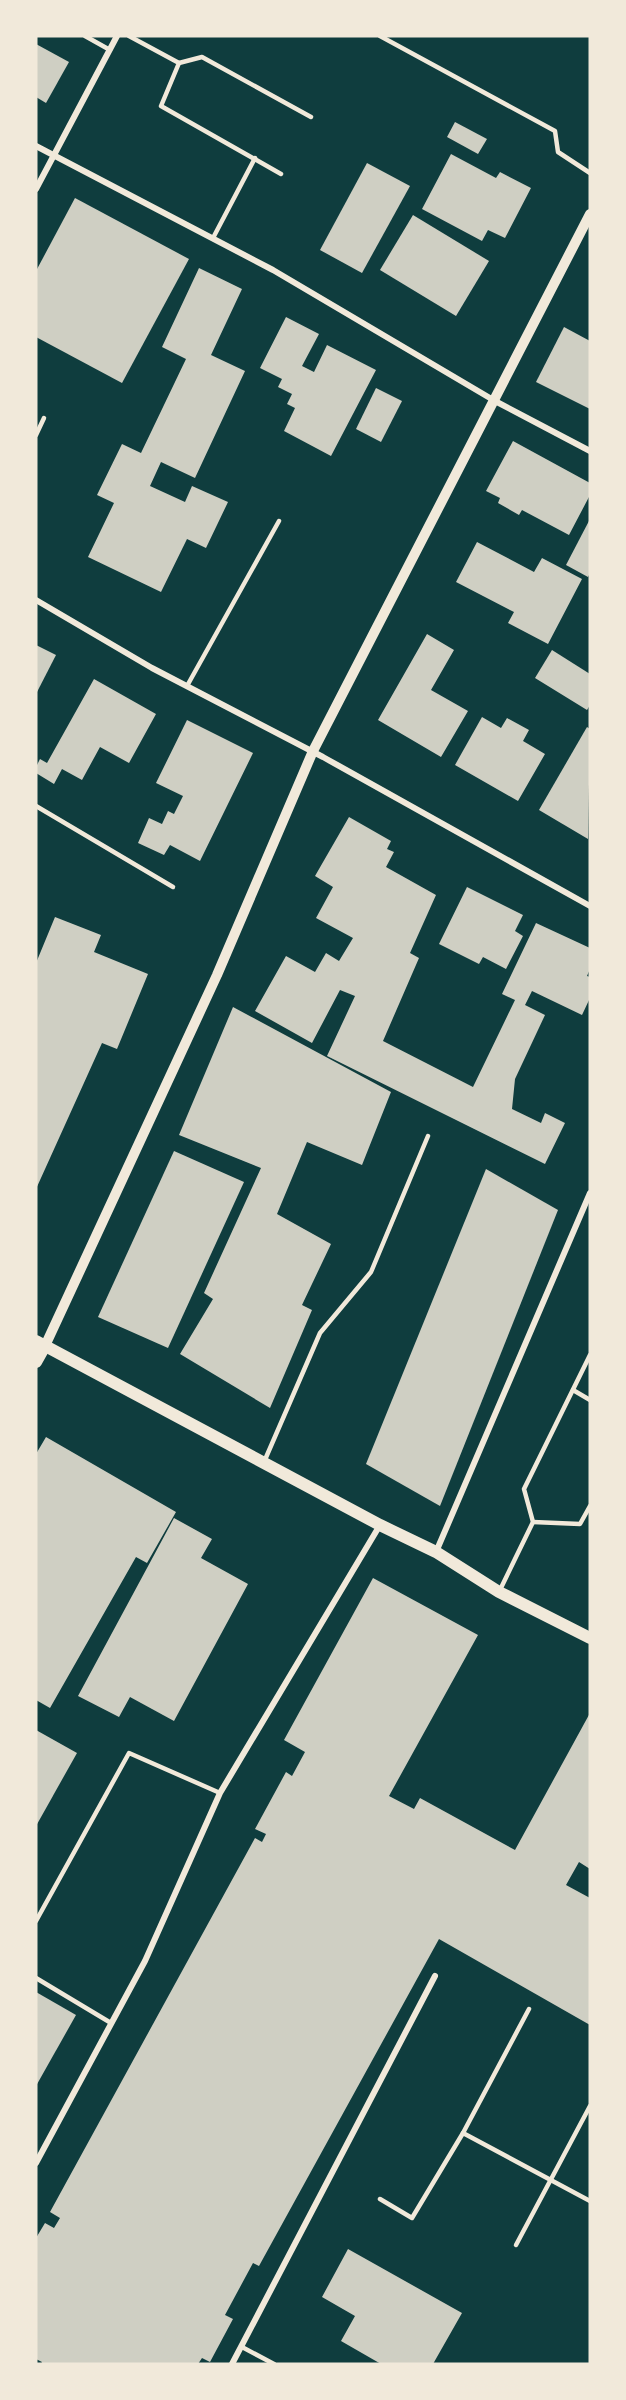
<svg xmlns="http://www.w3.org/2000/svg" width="626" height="2400" font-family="'DM Sans',sans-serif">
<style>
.building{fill:#cfcfc3}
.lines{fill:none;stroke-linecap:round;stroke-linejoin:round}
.service{stroke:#f1e9da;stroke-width:4.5}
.minor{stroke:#f1e9da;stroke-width:6}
.tertiary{stroke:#f1e9da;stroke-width:10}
.secondary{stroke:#f1e9da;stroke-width:12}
</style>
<rect width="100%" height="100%" fill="#0f3d3e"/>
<g class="building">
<path d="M36 44 69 62 46 103 36 97Z"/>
<path d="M455 122 487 139 478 154 447 137Z"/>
<path d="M451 154 496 178 500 172 531 188 505 238 488 230 482 241 422 209Z"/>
<path d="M367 163 410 186 362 273 320 250Z"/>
<path d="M75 198 189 259 122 383 36 337V271Z"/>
<path d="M413 215 489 261 456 316 380 270Z"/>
<path d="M199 268 242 289 211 355 245 371 195 478 161 462 150 486 185 502 192 486 228 502 206 548 187 539 161 592 88 557 114 503 97 495 122 444 141 453 186 359 162 347Z"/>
<path d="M286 317 319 334 302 366 314 372 327 345 376 370 331 456 284 431 295 408 287 404 292 394 278 387 282 379 260 368Z"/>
<path d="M564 327 590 341V409L536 382Z"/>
<path d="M376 388 402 401 381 442 356 429Z"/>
<path d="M513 441 590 483V495L569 535 522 510 519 515 498 503 500 498 486 491Z"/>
<path d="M590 519V573L588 577 566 565Z"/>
<path d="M477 542 534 572 542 558 582 579 548 644 508 623 514 612 456 582Z"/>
<path d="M427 634 454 650 431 690 468 711 441 757 378 720Z"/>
<path d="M36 645 56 655 36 694Z"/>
<path d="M552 650 590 674V705L587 710 535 678Z"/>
<path d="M94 679 156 714 129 763 100 747 82 780 62 769 54 784 36 773V767L40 759 47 763Z"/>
<path d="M482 717 501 728 507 718 529 730 523 741 545 754 518 801 455 765Z"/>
<path d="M187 720 253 753 200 861 170 845 164 855 138 843 149 818 162 824 168 811 174 814 183 796 156 783Z"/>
<path d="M587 727 590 729 588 839 539 810Z"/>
<path d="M349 817 391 841 387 849 394 852 386 867 436 895 410 953 419 958 383 1041 473 1087 515 1000 502 994 536 923 590 948V969L587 976 590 977V998L582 1015 532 991 525 1005 545 1015 515 1079 512 1109 541 1123 545 1113 565 1123 545 1164 327 1056 355 996 340 990 312 1043 255 1011 286 956 315 972 326 953 339 961 353 938 316 918 333 887 315 876Z"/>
<path d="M467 887 523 915 515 931 523 936 506 969 483 957 479 964 439 944Z"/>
<path d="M55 917 101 935 94 952 148 974 117 1049 102 1043 36 1189V963Z"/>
<path d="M233 1007 391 1092 362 1165 307 1142 277 1214 331 1244 302 1305 312 1310 270 1408 180 1354 213 1299 204 1293 261 1168 179 1135Z"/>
<path d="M174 1151 244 1182 168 1348 98 1317Z"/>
<path d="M486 1169 558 1210 440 1506 366 1464Z"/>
<path d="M46 1437 176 1512 147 1563 136 1557 50 1708 36 1700V1454Z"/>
<path d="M174 1518 212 1539 201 1558 248 1584 174 1721 130 1697 119 1717 78 1696Z"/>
<path d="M373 1578 478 1635 389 1796 414 1809 420 1798 515 1850 590 1713V1869L579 1862 566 1885 590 1898V2025L439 1939 259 2266 253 2263 225 2315 233 2319 210 2362 202 2358 198 2364H41L42 2362 36 2359V2238L45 2223 54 2228 60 2218 50 2212 255 1838 262 1842 266 1834 255 1829 286 1772 292 1776 305 1752 284 1740Z"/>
<path d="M36 1730 77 1753 36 1826Z"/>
<path d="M36 1992 76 2015 36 2086Z"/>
<path d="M348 2249 462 2313 433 2364H381L341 2341 355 2316 322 2297Z"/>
</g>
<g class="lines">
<g class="service">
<path d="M85 36 110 50"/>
<path d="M129 36 179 63 161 106 281 174"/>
<path d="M380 36 555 131 558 152 590 173"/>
<path d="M179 63 202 57 311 117"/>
<path d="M213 238 255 158"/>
<path d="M36 435 44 418"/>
<path d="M187 686 279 521"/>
<path d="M36 806 173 887"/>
<path d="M573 1390 590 1400"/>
<path d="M264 1462 320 1333 371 1272 428 1136"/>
<path d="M533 1522 580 1524 590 1506"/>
<path d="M499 1592 533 1522 524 1489 590 1355"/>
<path d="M36 1921 129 1753 220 1793"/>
<path d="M36 1978 111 2023"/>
<path d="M463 2133 529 2009"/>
<path d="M380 2199 412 2218 463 2133 590 2201"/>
<path d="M516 2245 590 2106"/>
<path d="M242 2347 274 2364"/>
</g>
<g class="minor">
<path d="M36 146 273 270 495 401 590 451"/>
<path d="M36 189 117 36"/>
<path d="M36 600 152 668 323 757 590 906"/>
<path d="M436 1552 590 1193"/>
<path d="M36 2163 145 1961 220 1793 380 1525"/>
<path d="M232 2364 435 1976"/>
</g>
<path class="tertiary" d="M45 1346 217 975 313 751 590 214"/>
<g class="secondary">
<path d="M36 1341 380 1525 436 1552 499 1592 590 1638"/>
<path d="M36 1362 45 1346"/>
</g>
</g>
<rect width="626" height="2400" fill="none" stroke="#f1e9da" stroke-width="75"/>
</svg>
